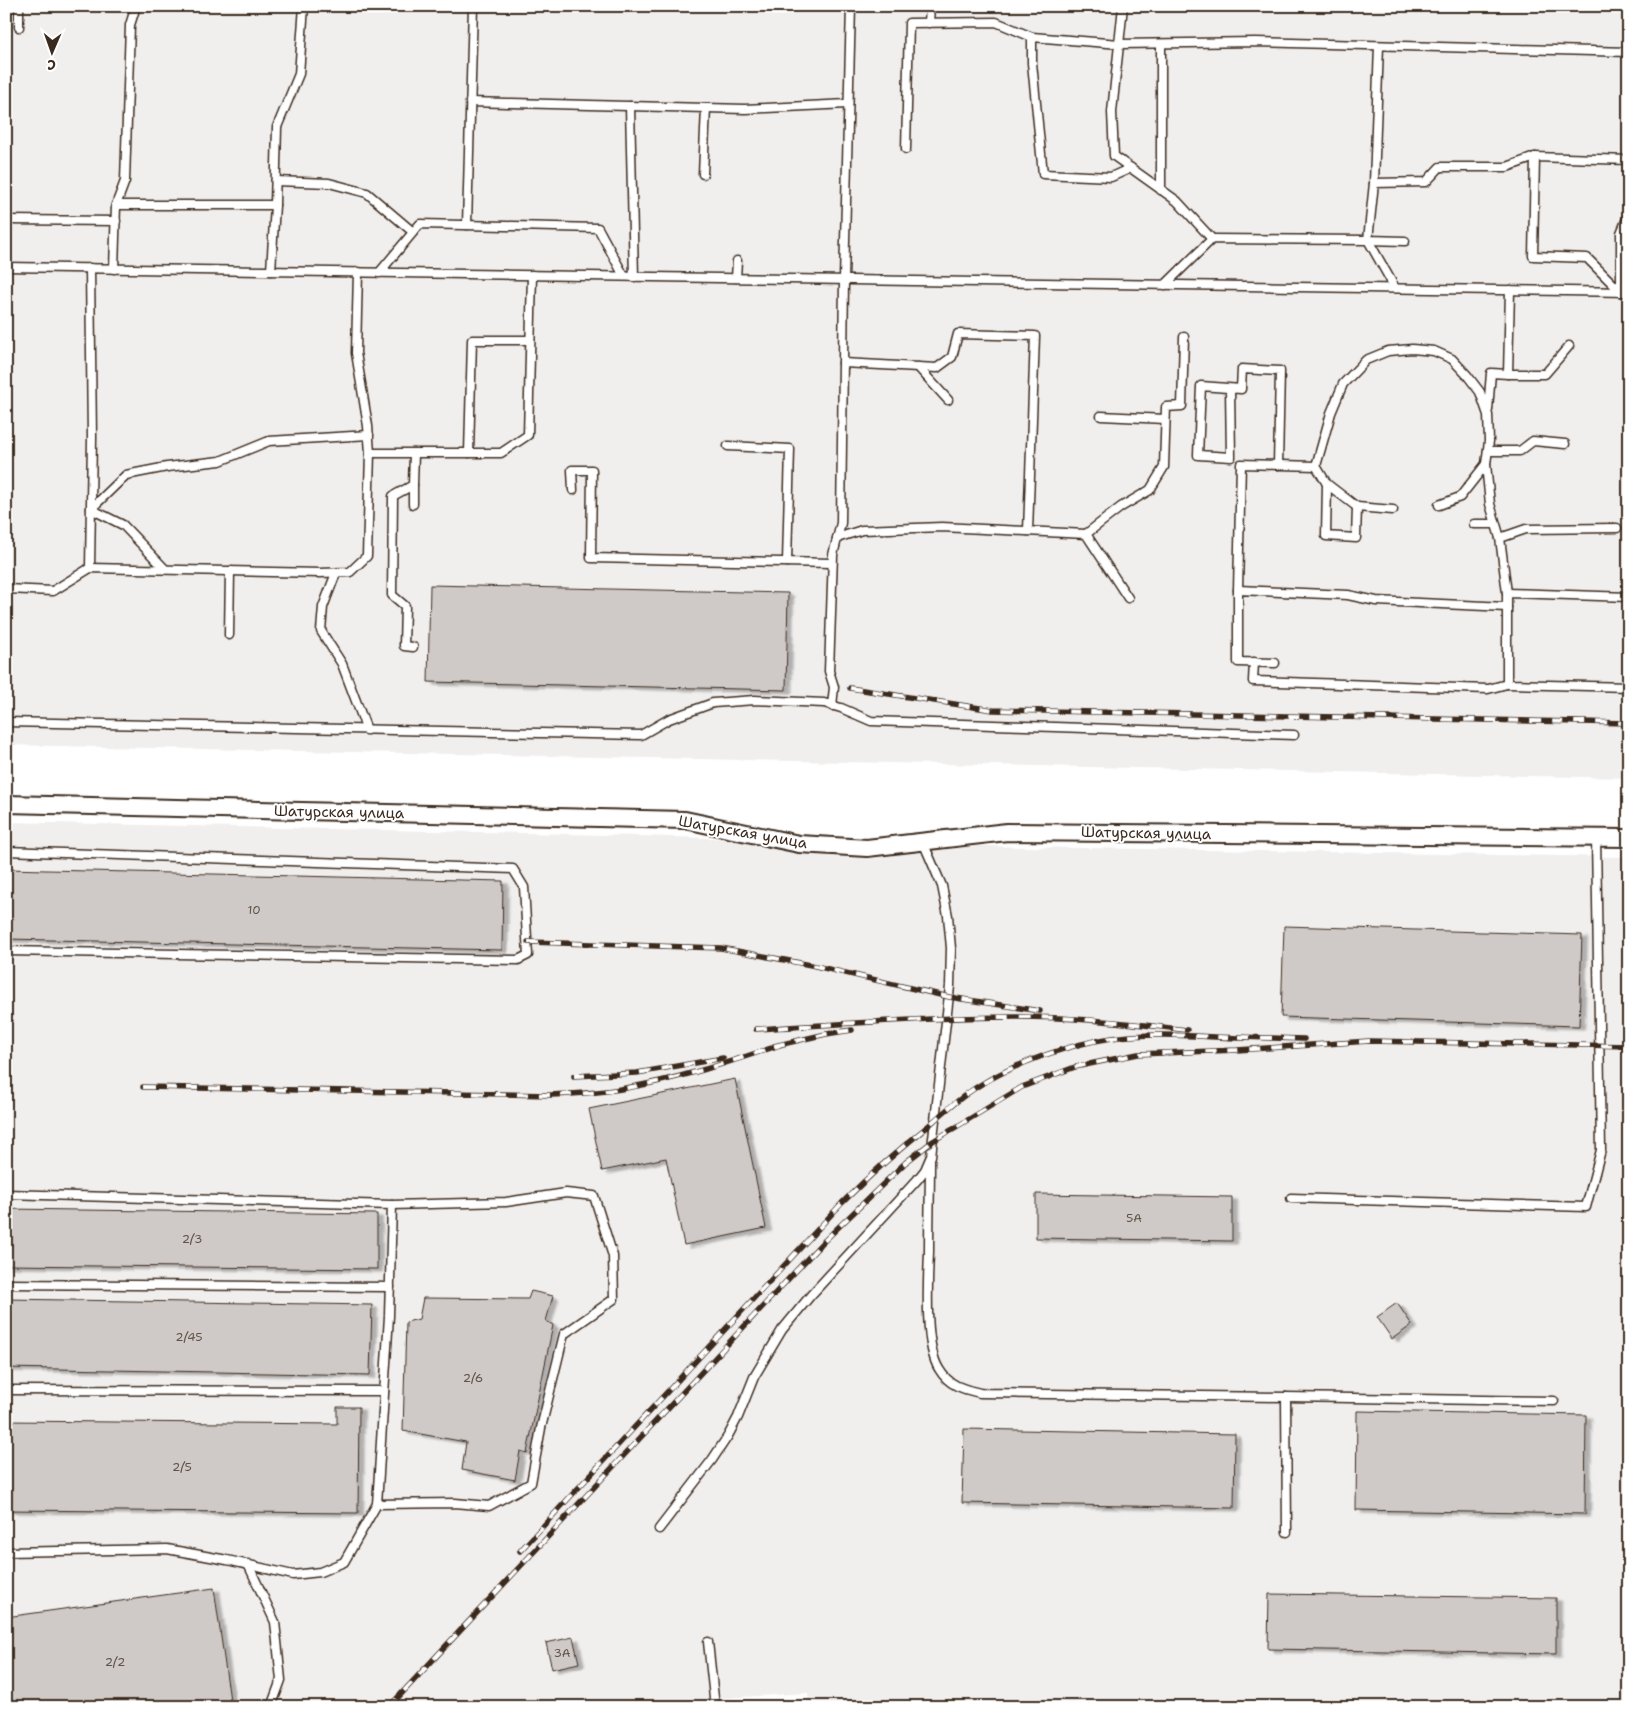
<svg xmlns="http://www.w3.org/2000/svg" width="1635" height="1713" font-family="'Shantell Sans',sans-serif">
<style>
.built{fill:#f1efee}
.building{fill:#cfcac7;stroke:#3b2a1e;filter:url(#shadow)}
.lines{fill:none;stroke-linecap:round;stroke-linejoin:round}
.service-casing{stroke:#3b2a1e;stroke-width:11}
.minor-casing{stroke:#3b2a1e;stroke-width:20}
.service{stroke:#fff;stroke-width:8}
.minor{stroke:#fff;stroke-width:16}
.rail-casing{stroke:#3b2a1e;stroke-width:5.5}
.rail{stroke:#fff;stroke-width:4;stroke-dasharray:11;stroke-linecap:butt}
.labels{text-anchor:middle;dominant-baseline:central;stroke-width:4;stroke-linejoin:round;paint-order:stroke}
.number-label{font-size:12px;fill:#605248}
.street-label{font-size:15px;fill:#3b2a1e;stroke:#fff}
</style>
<defs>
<filter id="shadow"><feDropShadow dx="5.5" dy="3" stdDeviation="1" flood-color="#0004"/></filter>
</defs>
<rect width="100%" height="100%" fill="#fff"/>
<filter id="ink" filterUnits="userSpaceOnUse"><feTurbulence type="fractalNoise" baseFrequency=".02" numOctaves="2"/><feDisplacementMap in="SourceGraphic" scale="10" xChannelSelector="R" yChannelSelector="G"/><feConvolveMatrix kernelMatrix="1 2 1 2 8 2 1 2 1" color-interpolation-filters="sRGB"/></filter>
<g filter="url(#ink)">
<g class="built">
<path d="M6 6H1629V778L6 745Z"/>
<path d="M6 822 569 834 1025 847 1629 857V1707H809L808 1693 582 1707H6Z"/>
</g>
<g class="building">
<path d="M430 585 788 593 786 690 428 682Z"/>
<path d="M6 869 503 881 502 950 6 939Z"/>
<path d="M1284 926 1582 935 1579 1026 1281 1017Z"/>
<path d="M735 1079 766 1228 684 1245 666 1158 602 1171 589 1109Z"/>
<path d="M1036 1194 1232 1197V1241L1036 1238Z"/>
<path d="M6 1209 377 1214V1269L6 1265Z"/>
<path d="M531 1291 553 1296 546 1321 553 1325 527 1453 520 1451 515 1480 462 1470 466 1442 403 1431 406 1322 419 1319 423 1298 528 1299Z"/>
<path d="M6 1299 372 1305 370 1375 6 1368Z"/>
<path d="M1397 1303 1412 1325 1392 1339 1377 1317Z"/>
<path d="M337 1407H359L358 1513 6 1510V1421L337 1424Z"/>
<path d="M1357 1411 1586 1415 1585 1514 1356 1510Z"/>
<path d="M964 1429 1235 1434 1234 1508 962 1503Z"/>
<path d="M214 1588 231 1707H6V1617Z"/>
<path d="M1269 1594 1556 1598V1654L1268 1649Z"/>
<path d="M573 1637 579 1663 552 1669 546 1643Z"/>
</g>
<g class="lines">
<defs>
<g id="service">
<path d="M1123 6 1112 112 1114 156 1177 201 1212 239"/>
<path d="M929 23 930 6"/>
<path d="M19 27V6"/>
<path d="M470 102 745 109 848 104"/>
<path d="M630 106 634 277"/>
<path d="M906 149 909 23 996 22 1032 37"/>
<path d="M1131 168 1111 177 1043 174 1032 63V37L1120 44 1255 42 1629 52"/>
<path d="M703 174 706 108"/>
<path d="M276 181 329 183 367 193 413 232"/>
<path d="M1374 183 1379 46"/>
<path d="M1161 190V44"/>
<path d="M116 205H275"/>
<path d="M6 220 116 221"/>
<path d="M467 225 473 6"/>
<path d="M1405 241 1368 240 1374 183 1426 182 1440 167H1507L1535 157"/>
<path d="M6 267 1629 292"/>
<path d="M90 268 92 438 90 568"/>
<path d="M114 269 116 205 125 181 130 25 136 6"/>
<path d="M271 271 275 205 277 127 299 74 304 6"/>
<path d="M379 273 420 224 598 228 624 276"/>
<path d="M736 278 737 261"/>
<path d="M1165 285 1212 239 1368 240 1395 288"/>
<path d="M1621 292 1587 258 1533 256 1535 157 1629 160"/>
<path d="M1621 292V233L1629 214"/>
<path d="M843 363 937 368 952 357 958 334 1035 336 1028 531"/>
<path d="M918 367 948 400"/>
<path d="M1508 374H1545L1569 346"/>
<path d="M1230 389 1231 457 1198 455 1201 386 1241 389 1242 369 1280 371 1278 465"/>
<path d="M1488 410 1491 373 1508 374 1510 290"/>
<path d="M1101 416 1165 419"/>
<path d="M728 446 790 449 787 562"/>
<path d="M1488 451H1520L1533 441 1565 444"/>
<path d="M370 453H501L528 435 532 275"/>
<path d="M469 453 472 340H530"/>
<path d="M1486 464 1490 504 1500 538 1507 593"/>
<path d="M1316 466 1327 484 1326 536 1356 538 1357 507 1393 510"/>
<path d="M1327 484 1357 507"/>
<path d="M413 485V504"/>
<path d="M573 490 572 470H592L591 558 832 563"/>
<path d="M1474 524H1495"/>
<path d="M1086 534 1121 507 1150 490 1164 467 1166 407 1182 406 1184 337"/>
<path d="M837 538 862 530 942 527 1086 534 1128 598"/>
<path d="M1500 538 1526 529 1617 528"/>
<path d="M165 569 123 525 91 509 126 475 167 467 220 461 269 441 369 435"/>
<path d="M336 573 323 607 321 631 342 664 367 730"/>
<path d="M6 589 53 591 90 568 320 573 350 572 367 556 370 453 368 426 356 353 358 272"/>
<path d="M1238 590 1241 464 1316 466 1331 413 1343 384 1366 360 1388 351 1412 349 1434 351 1452 359 1467 375 1480 392 1488 415 1489 441 1486 464 1460 497 1439 505"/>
<path d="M1629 597 1507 593V684L1629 687"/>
<path d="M229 635 230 571"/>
<path d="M413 647 404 646 405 606 392 595 393 496 413 485 414 453"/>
<path d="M1254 662 1253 681 1488 689 1507 684"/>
<path d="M1275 663 1238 662V590L1348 595 1376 601 1507 607"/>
<path d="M1629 673V677"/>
<path d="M832 706 834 687 829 671 833 555 841 523 844 280 851 6"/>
<path d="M6 722 641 735 669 719 713 703 755 700 824 703 841 708 871 721 1294 735"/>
<path d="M6 851 513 869 524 887 528 955 518 960 6 951"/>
<path d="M930 1160C930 1191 929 1222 929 1252 928 1281 924 1345 939 1369 949 1386 963 1389 980 1393L1286 1397 1287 1532"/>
<path d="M6 1194 392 1205 389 1316 377 1504 344 1562 320 1572 293 1575 227 1560 167 1549 6 1552"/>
<path d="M1291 1198 1586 1207 1601 1150 1596 837"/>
<path d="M6 1284 390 1287"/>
<path d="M6 1390 384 1391"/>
<path d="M1286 1397 1554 1401"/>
<path d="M377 1504 455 1503 489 1506 531 1483 541 1428 564 1334 614 1299 613 1256 594 1196 566 1193 506 1202 392 1205"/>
<path d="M659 1529 712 1460 728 1436 738 1417 754 1377 782 1330 811 1295 917 1180 925 1170 931 1156 950 986 951 948 948 916 942 886 923 842"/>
<path d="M248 1564 275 1622 281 1680 271 1707"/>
<path d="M708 1642 715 1707"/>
</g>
<path id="minor" d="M6 804 685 820 799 844 867 848 1007 832 1629 838"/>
</defs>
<use href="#service" class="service-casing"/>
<use href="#minor" class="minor-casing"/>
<use href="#service" class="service"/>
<use href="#minor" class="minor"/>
<defs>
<g id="rail">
<path d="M850 688 993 710 1629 723"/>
<path d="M528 942 721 948 811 965 949 997 1040 1011"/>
<path d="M756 1029C843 1024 930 1017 1017 1017 1074 1017 1131 1023 1187 1030"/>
<path d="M1239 1037 1304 1039"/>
<path d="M774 1046 826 1034 852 1030"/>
<path d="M574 1076 637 1073 723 1058"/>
<path d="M143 1087 550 1095C575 1094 601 1093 626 1088 679 1079 730 1062 780 1045"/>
<path d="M520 1551 842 1203C869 1176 897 1151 927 1127 944 1112 960 1097 980 1085 1016 1063 1070 1044 1112 1038 1155 1032 1201 1037 1244 1038"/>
<path d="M389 1707 821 1244 906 1162 933 1141 1022 1087 1075 1067 1138 1054 1237 1050 1369 1041 1629 1046"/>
</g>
</defs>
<use href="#rail" class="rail-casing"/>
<use href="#rail" class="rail"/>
</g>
</g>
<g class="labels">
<g class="number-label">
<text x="254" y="910">10</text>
<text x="1134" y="1218">5А</text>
<text x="192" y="1239">2/3</text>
<text x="189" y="1337">2/45</text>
<text x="473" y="1378">2/6</text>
<text x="182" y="1467">2/5</text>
<text x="562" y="1653">3А</text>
<text x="115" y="1662">2/2</text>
</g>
<g class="street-label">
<text transform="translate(339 812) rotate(1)">Шатурская улица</text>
<text transform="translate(743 832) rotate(10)">Шатурская улица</text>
<text transform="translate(1146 833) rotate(1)">Шатурская улица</text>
</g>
</g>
<rect width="1635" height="1713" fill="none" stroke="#fff" stroke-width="25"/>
<rect x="12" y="12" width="1610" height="1688" fill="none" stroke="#3b2a1e" stroke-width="2" filter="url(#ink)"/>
<g transform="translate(52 52) rotate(182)" stroke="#ffffff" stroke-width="4" paint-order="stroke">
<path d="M0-4L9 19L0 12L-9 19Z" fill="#3b2a1e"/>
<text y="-8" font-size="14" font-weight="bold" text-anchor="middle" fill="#3b2a1e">С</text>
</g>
</svg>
